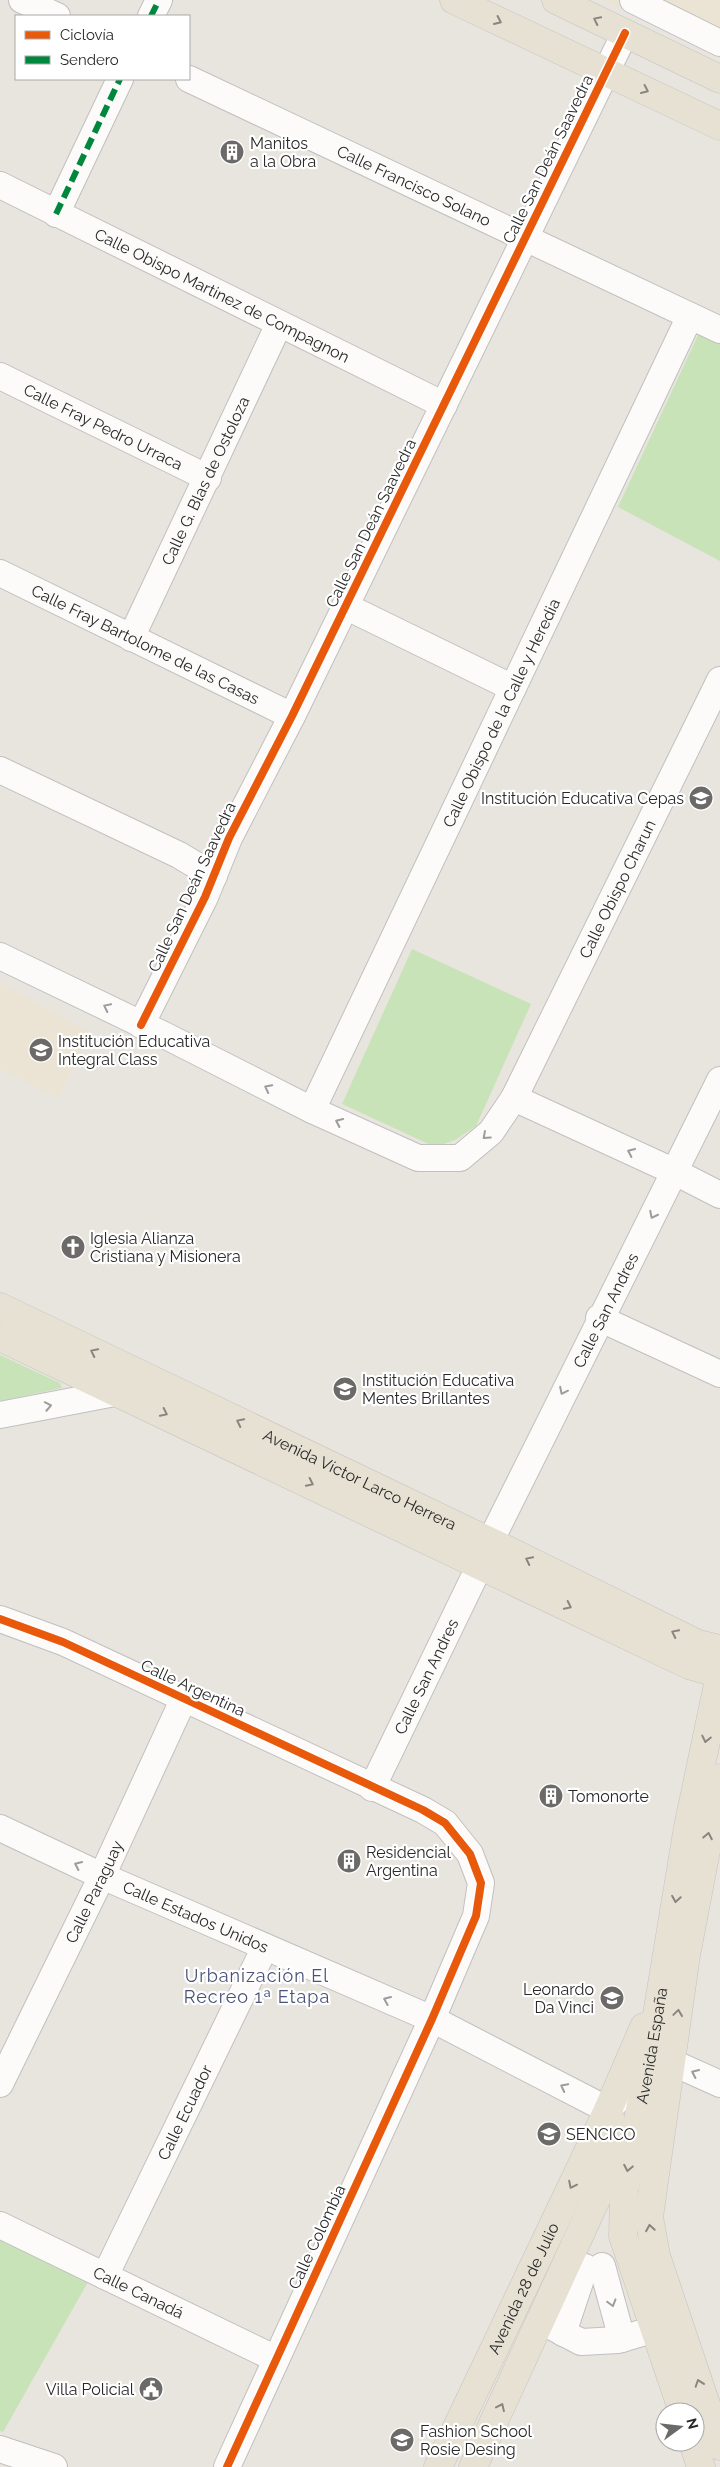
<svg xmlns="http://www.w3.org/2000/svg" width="720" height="2467" font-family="Raleway,sans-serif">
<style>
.education{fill:#ebe3d3}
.green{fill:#c9e3b8}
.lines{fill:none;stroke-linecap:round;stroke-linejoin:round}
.minor-casing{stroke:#c1c0c0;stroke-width:28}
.major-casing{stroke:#c4c3c0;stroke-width:29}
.minor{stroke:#fcfbfa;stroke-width:26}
.major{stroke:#e6e1d3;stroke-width:28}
.quiet{stroke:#00873e;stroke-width:6;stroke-dasharray:12 6;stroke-linecap:butt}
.cycleway-casing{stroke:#fff;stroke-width:11}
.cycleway{stroke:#e8590c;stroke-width:8}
.oneway{stroke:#88857e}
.oneway2{stroke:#9d9c9c}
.labels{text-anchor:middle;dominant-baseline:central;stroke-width:4.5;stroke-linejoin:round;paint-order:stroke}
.poi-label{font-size:16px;fill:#292929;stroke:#fff;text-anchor:start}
.street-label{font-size:16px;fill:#292929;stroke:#fff}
.neighbourhood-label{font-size:18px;letter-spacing:1px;fill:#4a5279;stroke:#fff}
</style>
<rect width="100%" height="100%" fill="#e8e4de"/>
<g class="education">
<path d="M603 0H720V57Z"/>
<path d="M0 984 91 1032 58 1098 0 1068Z"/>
</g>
<g class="green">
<path d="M699 333 720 344V561L618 507Z"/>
<path d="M412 949 531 1004 476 1126 455 1140 435 1147 342 1104Z"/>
<path d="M0 1355 60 1383 62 1388 0 1401Z"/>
<path d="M0 2235 88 2282 3 2432 0 2431Z"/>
</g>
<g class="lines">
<defs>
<g id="minor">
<path d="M22 0 57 16"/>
<path d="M633 0 720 43"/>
<path d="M151 16 159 0"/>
<path id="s1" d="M189 79 720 330"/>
<path id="s2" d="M0 185 444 405"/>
<path d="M56 214 120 79"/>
<path id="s3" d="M0 376 208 478"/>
<path id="s4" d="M0 573 292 716"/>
<path d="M345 606 513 688"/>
<path id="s5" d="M131 638 279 324"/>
<path d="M0 770 179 855 214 876"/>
<path id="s6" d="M0 956 164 1035 312 1110 418 1158H460L491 1132 514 1098 720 680"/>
<path d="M141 1025 205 897 229 838 292 716 625 33"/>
<path d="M514 1098 675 1172 720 1195"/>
<path id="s7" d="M312 1110 690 316"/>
<path d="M599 1318 720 1374"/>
<path d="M0 1415 120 1392"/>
<path id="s8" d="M490 1542 720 1080"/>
<path d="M0 1619 63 1642 423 1810 445 1823 470 1854 481 1883 476 1916 432 2019 227 2467"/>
<path id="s9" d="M372 1788 480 1565"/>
<path id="s10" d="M0 1828 102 1876 432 2019 608 2110 623 2094"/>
<path d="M651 2068 671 2062 720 2084"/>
<path id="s11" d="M0 2084 102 1876 184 1698"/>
<path id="s12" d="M0 2225 276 2359"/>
<path d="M602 2266 622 2339"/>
<path id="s13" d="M105 2276 265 1947"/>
<path d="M541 2321 581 2342 618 2340 655 2329"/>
<path d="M563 2333 585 2267"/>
<path d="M0 2449 54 2467"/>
</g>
<g id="major">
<path d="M454 0 720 126"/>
<path d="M556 0 720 79"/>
<path id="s14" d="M0 1307 499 1546 698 1644 720 1649"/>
<path d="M0 1337 689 1665 720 1674"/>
<path d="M720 1778 686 1955 649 2217 656 2256 720 2446"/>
<path id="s15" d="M683 2412 623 2236 624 2191 648 2069 688 1827 720 1675"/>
<path d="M693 2442 701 2467"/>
<path id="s16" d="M438 2467 608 2110 644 2027"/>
<path d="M473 2467 604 2182C612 2158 616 2134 608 2110"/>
</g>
</defs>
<use href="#minor" class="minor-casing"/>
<use href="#major" class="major-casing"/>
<use href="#minor" class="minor"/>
<use href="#major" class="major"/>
<g class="quiet">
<path d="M151 16 159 0"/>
<path d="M56 214 120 79"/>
</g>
<defs>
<g id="cycleway">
<path d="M141 1025 205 897 229 838 292 716 625 33"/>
<path d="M0 1619 63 1642 423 1810 445 1823 470 1854 481 1883 476 1916 432 2019 227 2467"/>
</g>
</defs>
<use href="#cycleway" class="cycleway-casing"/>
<use href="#cycleway" class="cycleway"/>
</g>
<defs><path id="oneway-chevron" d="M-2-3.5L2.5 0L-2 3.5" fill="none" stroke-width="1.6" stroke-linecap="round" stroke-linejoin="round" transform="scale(1.25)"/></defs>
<g class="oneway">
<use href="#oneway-chevron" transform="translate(597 20) rotate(-154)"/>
<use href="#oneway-chevron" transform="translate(498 21) rotate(25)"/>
<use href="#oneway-chevron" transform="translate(645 90) rotate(25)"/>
<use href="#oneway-chevron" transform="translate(94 1352) rotate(-154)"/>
<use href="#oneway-chevron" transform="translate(164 1413) rotate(26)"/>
<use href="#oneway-chevron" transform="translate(240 1422) rotate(-154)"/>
<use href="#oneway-chevron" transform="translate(310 1483) rotate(26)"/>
<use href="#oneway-chevron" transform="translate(529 1560) rotate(-154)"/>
<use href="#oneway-chevron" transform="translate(568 1606) rotate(26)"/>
<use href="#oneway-chevron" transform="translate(675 1633) rotate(-154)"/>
<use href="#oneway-chevron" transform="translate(706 1739) rotate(102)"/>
<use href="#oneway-chevron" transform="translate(708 1836) rotate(-79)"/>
<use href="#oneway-chevron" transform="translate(676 1899) rotate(99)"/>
<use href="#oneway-chevron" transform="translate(678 2013) rotate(-82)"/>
<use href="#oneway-chevron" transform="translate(628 2168) rotate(101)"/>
<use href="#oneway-chevron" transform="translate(572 2185) rotate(116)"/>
<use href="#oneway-chevron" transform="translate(650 2228) rotate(-99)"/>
<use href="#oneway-chevron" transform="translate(699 2383) rotate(-109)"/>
<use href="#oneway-chevron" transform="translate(501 2407) rotate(-65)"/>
</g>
<g class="oneway2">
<use href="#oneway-chevron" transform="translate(107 1007) rotate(-154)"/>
<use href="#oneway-chevron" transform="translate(268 1088) rotate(-153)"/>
<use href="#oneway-chevron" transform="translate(339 1122) rotate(-155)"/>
<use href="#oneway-chevron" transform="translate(486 1136) rotate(138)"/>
<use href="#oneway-chevron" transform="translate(631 1152) rotate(-155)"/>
<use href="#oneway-chevron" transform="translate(653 1215) rotate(117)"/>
<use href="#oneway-chevron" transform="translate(563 1391) rotate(116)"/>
<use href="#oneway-chevron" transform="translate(48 1406) rotate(-11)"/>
<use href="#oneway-chevron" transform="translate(78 1865) rotate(-155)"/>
<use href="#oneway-chevron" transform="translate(387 2000) rotate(-157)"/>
<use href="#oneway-chevron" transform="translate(695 2073) rotate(-155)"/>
<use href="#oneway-chevron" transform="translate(564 2087) rotate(-153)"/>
<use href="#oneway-chevron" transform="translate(612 2303) rotate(74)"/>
</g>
<defs>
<symbol id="building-disc" viewBox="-11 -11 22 22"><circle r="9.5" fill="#6c6a68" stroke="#fff"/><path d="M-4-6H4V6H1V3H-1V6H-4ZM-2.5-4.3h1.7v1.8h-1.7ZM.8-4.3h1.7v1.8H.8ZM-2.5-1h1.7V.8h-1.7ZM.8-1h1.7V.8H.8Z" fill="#fff"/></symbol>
<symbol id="school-disc" viewBox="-11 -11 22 22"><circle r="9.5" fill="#6c6a68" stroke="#fff"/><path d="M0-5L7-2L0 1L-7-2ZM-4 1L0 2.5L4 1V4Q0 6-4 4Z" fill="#fff"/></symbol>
<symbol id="church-disc" viewBox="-11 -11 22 22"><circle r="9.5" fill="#6c6a68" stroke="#fff"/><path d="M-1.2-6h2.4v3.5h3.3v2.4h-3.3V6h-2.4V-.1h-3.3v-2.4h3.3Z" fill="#fff"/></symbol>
<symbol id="civic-disc" viewBox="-11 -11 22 22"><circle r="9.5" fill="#6c6a68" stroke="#fff"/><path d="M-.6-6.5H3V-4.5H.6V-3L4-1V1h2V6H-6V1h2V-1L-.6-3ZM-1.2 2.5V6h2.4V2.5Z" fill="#fff"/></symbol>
</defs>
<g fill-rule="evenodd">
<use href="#building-disc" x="218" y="138" width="28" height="28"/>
<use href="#school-disc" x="687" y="784" width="28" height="28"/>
<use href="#school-disc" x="27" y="1036" width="28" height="28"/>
<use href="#church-disc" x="59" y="1233" width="28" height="28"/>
<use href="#school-disc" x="331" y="1375" width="28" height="28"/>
<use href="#building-disc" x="537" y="1782" width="28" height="28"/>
<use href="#building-disc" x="335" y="1847" width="28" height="28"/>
<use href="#school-disc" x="598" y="1984" width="28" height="28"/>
<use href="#school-disc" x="535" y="2120" width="28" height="28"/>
<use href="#civic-disc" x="137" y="2375" width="28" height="28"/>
<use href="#school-disc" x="388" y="2426" width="28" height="28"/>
</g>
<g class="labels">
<g class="poi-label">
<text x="250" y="143">Manitos<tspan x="250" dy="18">a la Obra</tspan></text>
<text x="684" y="798" text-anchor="end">Institución Educativa Cepas</text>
<text x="58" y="1041">Institución Educativa<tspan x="58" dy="18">Integral Class</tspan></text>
<text x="90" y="1238">Iglesia Alianza<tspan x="90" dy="18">Cristiana y Misionera</tspan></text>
<text x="362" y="1380">Institución Educativa<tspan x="362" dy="18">Mentes Brillantes</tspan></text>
<text x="568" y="1796">Tomonorte</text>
<text x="366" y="1852">Residencial<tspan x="366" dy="18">Argentina</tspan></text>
<text x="594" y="1989" text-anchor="end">Leonardo<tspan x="594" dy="18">Da Vinci</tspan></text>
<text x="566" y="2134">SENCICO</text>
<text x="134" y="2389" text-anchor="end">Villa Policial</text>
<text x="420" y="2431">Fashion School<tspan x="420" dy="18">Rosie Desing</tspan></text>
</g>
<g class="street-label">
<text transform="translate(548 159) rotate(-64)">Calle San Deán Saavedra</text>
<text stroke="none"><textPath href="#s1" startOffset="249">Calle Francisco Solano</textPath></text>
<text stroke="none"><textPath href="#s2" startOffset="248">Calle Obispo Martinez de Compagnon</textPath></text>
<text stroke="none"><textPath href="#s3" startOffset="115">Calle Fray Pedro Urraca</textPath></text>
<text stroke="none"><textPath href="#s5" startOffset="174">Calle G. Blas de Ostoloza</textPath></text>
<text transform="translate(371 523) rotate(-64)">Calle San Deán Saavedra</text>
<text stroke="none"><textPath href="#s4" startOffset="162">Calle Fray Bartolome de las Casas</textPath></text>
<text stroke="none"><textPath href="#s7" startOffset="440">Calle Obispo de la Calle y Heredia</textPath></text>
<text transform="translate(192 887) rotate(-65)">Calle San Deán Saavedra</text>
<text stroke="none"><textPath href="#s6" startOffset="821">Calle Obispo Charun</textPath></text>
<text stroke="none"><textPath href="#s8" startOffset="259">Calle San Andres</textPath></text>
<text stroke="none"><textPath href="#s14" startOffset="399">Avenida Víctor Larco Herrera</textPath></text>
<text stroke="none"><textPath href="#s9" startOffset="124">Calle San Andres</textPath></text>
<text transform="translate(193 1688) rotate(25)">Calle Argentina</text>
<text stroke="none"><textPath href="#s11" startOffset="214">Calle Paraguay</textPath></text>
<text stroke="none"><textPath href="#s10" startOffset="215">Calle Estados Unidos</textPath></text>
<text stroke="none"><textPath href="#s15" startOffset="379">Avenida España</textPath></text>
<text stroke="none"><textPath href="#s13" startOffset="182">Calle Ecuador</textPath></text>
<text transform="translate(317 2237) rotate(-65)">Calle Colombia</text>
<text stroke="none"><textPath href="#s16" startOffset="198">Avenida 28 de Julio</textPath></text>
<text stroke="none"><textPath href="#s12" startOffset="154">Calle Canadá</textPath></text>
</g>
<g class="neighbourhood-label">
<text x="257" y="1975">Urbanización El<tspan x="257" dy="21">Recreo 1ª Etapa</tspan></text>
</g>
</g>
<rect x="15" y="15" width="175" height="65" fill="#ffffff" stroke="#a9a9a9"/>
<rect x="25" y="31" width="25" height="8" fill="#e8590c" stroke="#a9a9a9"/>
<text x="60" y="40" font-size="15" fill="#292929">Ciclovía</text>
<rect x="25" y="56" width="25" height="8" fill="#00873e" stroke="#a9a9a9"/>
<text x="60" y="65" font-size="15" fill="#292929">Sendero</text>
<g transform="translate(680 2427) rotate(75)"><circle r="24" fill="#ffffff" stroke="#a9a9a9"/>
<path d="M0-4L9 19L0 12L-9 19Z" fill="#6c6a68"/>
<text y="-8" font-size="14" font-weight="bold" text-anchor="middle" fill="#292929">N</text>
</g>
</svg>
